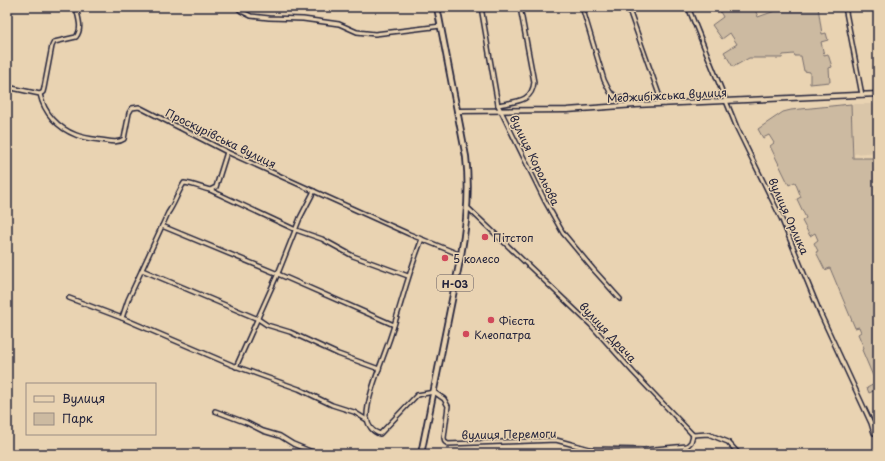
<svg xmlns="http://www.w3.org/2000/svg" width="885" height="461" font-family="'Playpen Sans',sans-serif">
<style>
.built{fill:#dac6a9}
.green{fill:#ccbaa1;stroke:#776e6e}
.lines{fill:none;stroke-linecap:round;stroke-linejoin:round}
.minor-casing{stroke:#22223b;stroke-width:6}
.secondary-casing{stroke:#22223b;stroke-width:7}
.primary-casing{stroke:#22223b;stroke-width:8}
.minor{stroke:#e9d3b2;stroke-width:3}
.secondary{stroke:#e9d3b2;stroke-width:4}
.primary{stroke:#e9d3b2;stroke-width:4.5}
.rail-casing{stroke:#22223b;stroke-width:2.5}
.rail{stroke:#e9d3b2;stroke-width:1;stroke-dasharray:3;stroke-linecap:butt}
.poi-dot{fill:#d1495b;stroke:#e9d3b2;stroke-width:1.5}
.labels{text-anchor:middle;dominant-baseline:central;stroke-width:3;stroke-linejoin:round;paint-order:stroke}
.shield{fill:#e9d3b2;stroke:#5e575f;stroke-width:1}
.shield-label{font-size:10px;font-weight:bold;fill:#22223b}
.street-label{font-size:11px;fill:#22223b;stroke:#e9d3b2}
.poi-label{font-size:11px;fill:#22223b;stroke:#e9d3b2;text-anchor:start}
</style>
<rect width="100%" height="100%" fill="#e9d3b2"/>
<filter id="ink" filterUnits="userSpaceOnUse"><feTurbulence type="fractalNoise" baseFrequency=".025" numOctaves="2"/><feDisplacementMap in="SourceGraphic" scale="8" xChannelSelector="R" yChannelSelector="G"/><feConvolveMatrix kernelMatrix="1 2 1 2 8 2 1 2 1" color-interpolation-filters="sRGB"/></filter>
<g filter="url(#ink)">
<path class="built" d="M851 104H878V152L854 154Z"/>
<g class="green">
<path d="M713 7H754L758 17 786 7H818L822 34 826 33 828 40 821 42 824 55 828 54 832 67 829 68 830 82 810 84V72L804 71 801 56H795L794 54 783 55 782 58H749L733 67 724 52 737 44 730 33 722 39 712 25 723 17 718 8 715 10Z"/>
<path d="M851 104 853 158H878V378L877 374 873 376 862 350 864 348 858 334 861 332 859 327 855 328 830 268 825 270 816 252 818 251 814 243 818 240 815 233 810 236 802 221 806 218 797 199 801 197 795 182 789 185 770 146 774 143 769 135 763 138 758 129 783 112 791 110Z"/>
<path d="M878 382V389L869 393 867 388Z"/>
</g>
<g class="lines">
<defs>
<g id="minor">
<path d="M237 7 241 11 251 16 269 18 303 19 339 24 357 32 375 34 441 26"/>
<path d="M481 7 498 105 545 201 563 233 593 269 620 299"/>
<path d="M628 7 661 100 665 104"/>
<path d="M688 7 737 128 782 220 821 315 871 423 874 433"/>
<path d="M845 7 862 95"/>
<path d="M583 10 604 80 610 92 617 97 628 99 635 105"/>
<path d="M7 87 40 94C44 113 58 128 76 135 83 138 92 139 100 140 109 141 117 144 124 139L129 113 132 108 139 107 227 152 409 234 461 255"/>
<path d="M40 94 43 92 44 88 52 46 54 42 76 37C83 28 78 18 76 7"/>
<path d="M498 105C515 101 532 103 534 82L520 7"/>
<path d="M210 190 296 230 322 239 353 256 408 276"/>
<path d="M467 207 591 325 633 372 693 435 708 434 728 442 739 454"/>
<path d="M162 226 278 274 394 325"/>
<path d="M422 239C409 271 401 305 390 338 383 359 366 398 367 418 368 426 373 432 380 434L417 395 434 392 444 399 448 406 444 438 445 442 448 444 556 440 589 449 644 450 687 446 691 442 693 435"/>
<path d="M142 270 258 319 267 325 290 332 338 354 379 369"/>
<path d="M69 298 122 318 128 300 168 213C175 203 177 194 184 183 194 184 201 188 210 190L216 187 227 152"/>
<path d="M122 318 232 365 299 389 332 405 354 412 367 420"/>
<path d="M236 367 279 271 300 218 314 191"/>
<path d="M215 411 247 423 263 431 280 436 293 444 317 454"/>
</g>
<path id="secondary" d="M457 111 567 110 635 105 878 94"/>
<path id="primary" d="M421 454 461 255C467 222 470 190 466 157L437 7"/>
</defs>
<use href="#minor" class="minor-casing"/>
<use href="#secondary" class="secondary-casing"/>
<use href="#primary" class="primary-casing"/>
<use href="#minor" class="minor"/>
<use href="#secondary" class="secondary"/>
<use href="#primary" class="primary"/>
<defs>
<path id="rail" d="M876 454H878"/>
</defs>
<use href="#rail" class="rail-casing"/>
<use href="#rail" class="rail"/>
</g>
</g>
<g class="poi-dot">
<circle cx="485" cy="237" r="4"/>
<circle cx="445" cy="258" r="4"/>
<circle cx="491" cy="320" r="4"/>
<circle cx="466" cy="334" r="4"/>
</g>
<g class="labels">
<rect class="shield" x="437" y="275" width="36" height="16" rx="3"/>
<g class="shield-label">
<text x="455" y="283">Н-03</text>
</g>
<g class="street-label">
<text transform="translate(667 95) rotate(-3)">Меджибіжська вулиця</text>
<text transform="translate(221 138) rotate(26)">Проскурівська вулиця</text>
<text transform="translate(535 160) rotate(64)">вулиця Корольова</text>
<text transform="translate(789 216) rotate(66)">вулиця Орлика</text>
<text transform="translate(608 332) rotate(47)">вулиця Драча</text>
<text transform="translate(509 434) rotate(-1)">вулиця Перемоги</text>
</g>
<g class="poi-label">
<text x="493" y="237">Пітстоп</text>
<text x="453" y="258">5 колесо</text>
<text x="499" y="320">Фієста</text>
<text x="474" y="334">Клеопатра</text>
</g>
</g>
<rect width="885" height="461" fill="none" stroke="#e9d3b2" stroke-width="24"/>
<rect x="12" y="12" width="861" height="437" fill="none" stroke="#22223b" stroke-width="1.5" filter="url(#ink)"/>
<rect x="26" y="383" width="130" height="52" fill="#e9d3b2" stroke="#998c82"/>
<rect x="34" y="396" width="20" height="6" fill="#e9d3b2" stroke="#998c82"/>
<text x="62" y="403" font-size="12" fill="#22223b">Вулиця</text>
<rect x="34" y="413" width="20" height="12" fill="#ccbaa1" stroke="#998c82"/>
<text x="62" y="423" font-size="12" fill="#22223b">Парк</text>
</svg>
